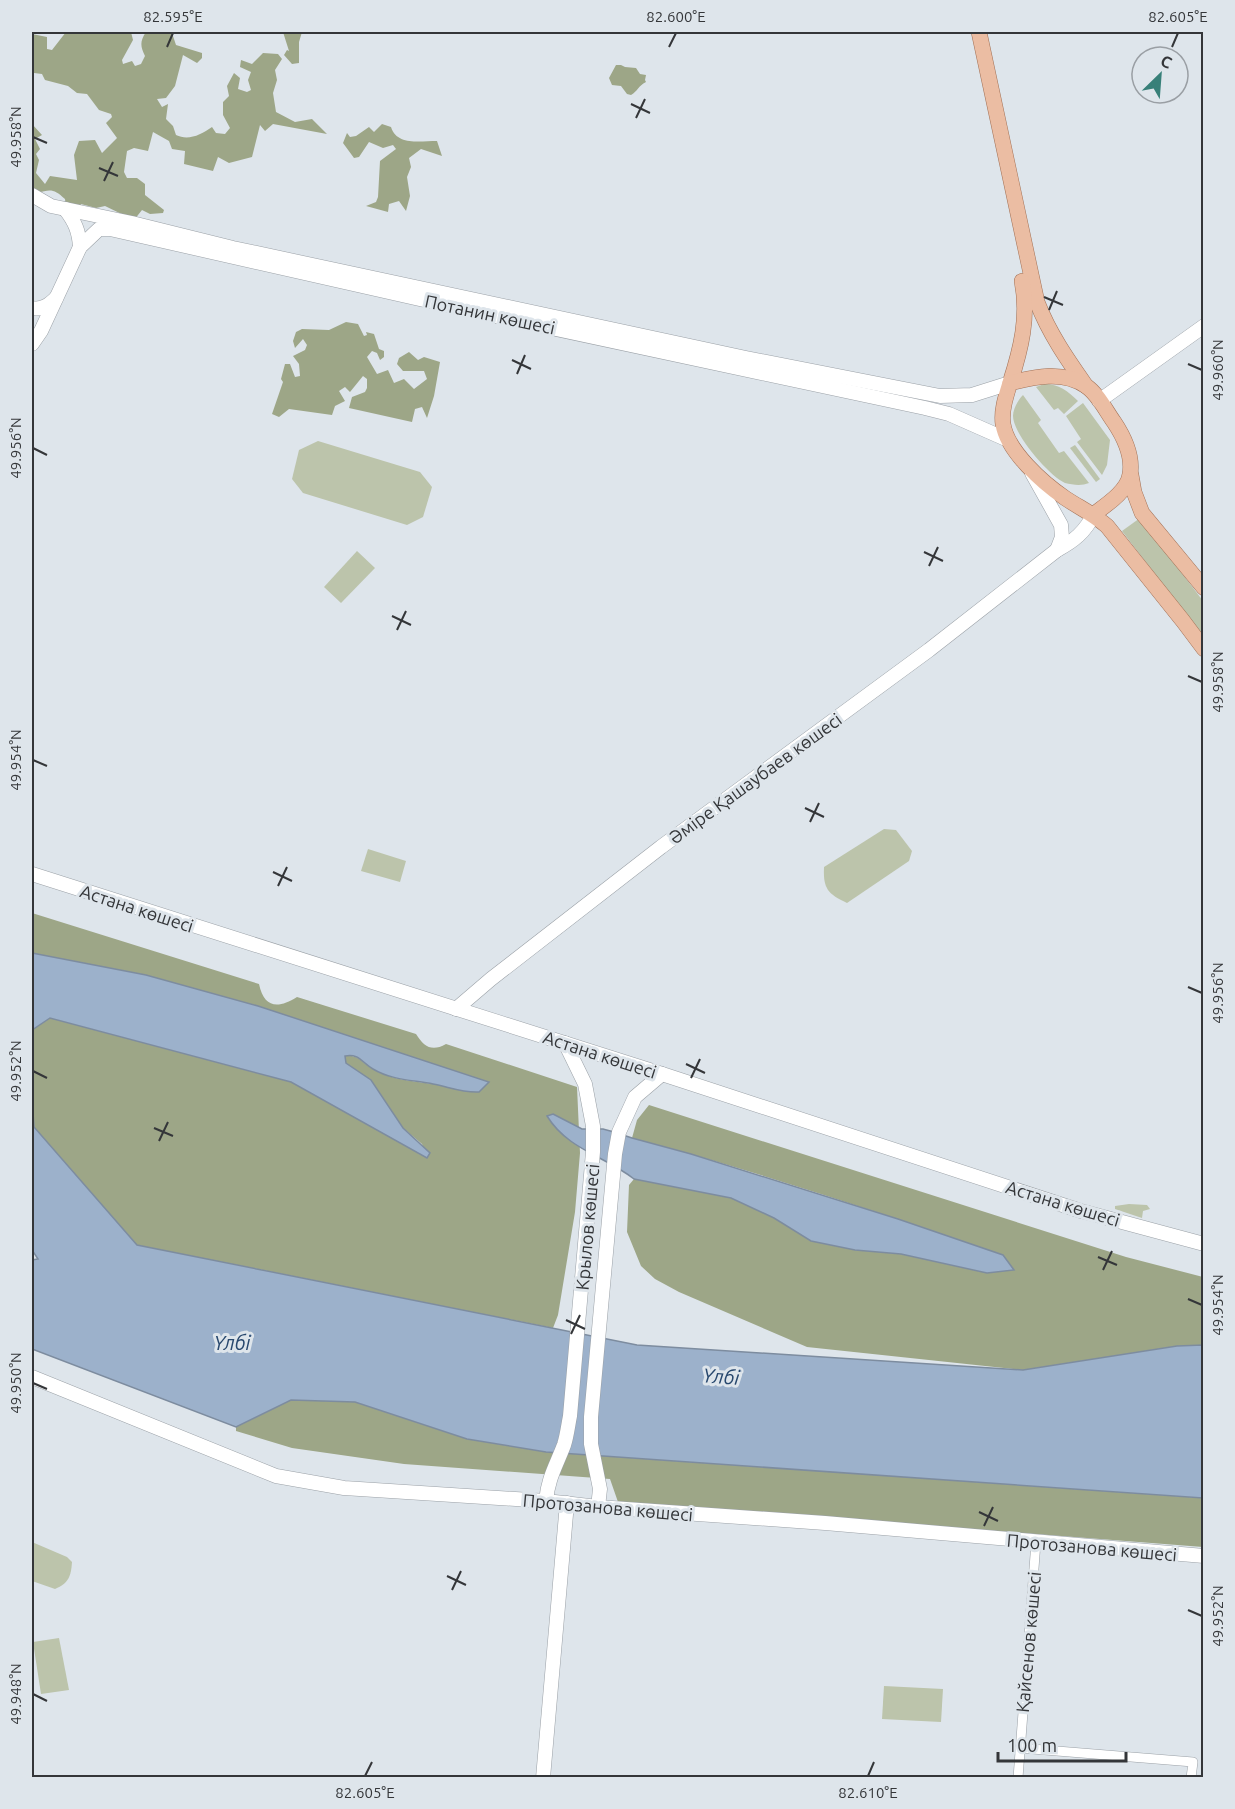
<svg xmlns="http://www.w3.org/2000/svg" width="1235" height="1809" font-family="Ubuntu,sans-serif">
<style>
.green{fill:#bcc4ab}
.forest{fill:#9da687}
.water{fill:#9cb1cb;stroke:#7d8c9f;stroke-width:1.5}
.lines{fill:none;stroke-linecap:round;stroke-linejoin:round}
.street-casing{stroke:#9ba1a7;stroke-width:10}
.secondary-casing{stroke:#9ba1a7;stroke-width:15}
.primary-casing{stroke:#a27156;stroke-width:16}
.street{stroke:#fff;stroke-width:9}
.secondary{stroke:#fff;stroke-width:14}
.primary{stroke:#ebbda3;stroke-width:15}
.ticks{fill:none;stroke:#343639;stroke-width:2}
.labels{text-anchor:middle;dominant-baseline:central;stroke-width:6;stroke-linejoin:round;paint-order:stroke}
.street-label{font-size:18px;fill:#343639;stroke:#dee5eb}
.water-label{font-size:20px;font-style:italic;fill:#28486e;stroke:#dee5eb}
.neatline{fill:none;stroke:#343639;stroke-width:2}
.ticks-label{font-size:15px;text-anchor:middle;fill:#343639}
</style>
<rect width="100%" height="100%" fill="#dee5eb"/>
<g class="green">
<path d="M1044 384C1059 384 1068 391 1078 401L1064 414 1058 408 1054 410 1036 387Z"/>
<path d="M1023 395 1041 420 1038 423 1059 453 1064 451 1089 483C1082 486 1073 485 1065 483 1049 476 1013 434 1013 416 1013 409 1018 400 1023 395Z"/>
<path d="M1083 403 1110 440 1107 465 1102 475 1077 442 1081 439 1066 416Z"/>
<path d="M318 441 420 472 432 487 423 517 407 525 303 493 292 479 299 450Z"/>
<path d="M1075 445 1100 479 1096 482 1070 448Z"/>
<path d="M1140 518 1203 601V637L1122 531Z"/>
<path d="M357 551 375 568 341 603 324 587Z"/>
<path d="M884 829 896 830 912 851 909 861 847 903C828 894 823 889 824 867Z"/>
<path d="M368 849 406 861 400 882 361 871Z"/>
<path d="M1129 1204 1147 1205 1150 1209 1143 1211 1142 1218 1115 1209V1206Z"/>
<path d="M32 1542 67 1557 72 1562C71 1576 69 1583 55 1589L32 1581Z"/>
<path d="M59 1638 69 1690 41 1694 33 1642Z"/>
<path d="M884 1686 943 1689 941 1722 882 1719Z"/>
</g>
<g class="forest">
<path d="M66 32H131L133 40 122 60 123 64 132 61 135 66 141 64 145 56C140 46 140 41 146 32L172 33 176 45 202 53V58L197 63 183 55 175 86 166 98 157 99 162 107 168 104 166 119 173 126 176 135C188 141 201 135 212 127L216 133 225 134 230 128 223 115V102L229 96 227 86 234 73 240 78 238 89 247 92 251 90 248 80 251 72 240 67 241 60 252 64 263 53 278 54 282 59 275 70 277 80 273 93 276 112 295 122 312 119 327 134 273 124 265 131 260 125 252 157 229 163 218 157 213 171 184 164 185 151 172 149 169 141 153 132 148 151 134 148 127 151 124 172 127 178H137L145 184V195L164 210 163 213 150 214 142 210 134 220 105 206 96 208 81 204 79 208 66 207 65 199C54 189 51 189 37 193L32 190V124L42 135 35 139 40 149 36 154 39 160 36 173 45 184 50 176 77 180 74 155 79 141 95 140 102 153 117 138 106 123 112 117 111 114 99 110 87 94 77 93 68 86 45 80 42 74 34 73 32 70V34L47 37V49L52 50Z"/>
<path d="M283 32H302L299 42V63L292 64 284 55 287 50 289 51Z"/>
<path d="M616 65H621L625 67 636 68 640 74 646 75 645 80 646 82C638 86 638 91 631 95L627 94 621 86 612 85 609 78Z"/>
<path d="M382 124 391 127C397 146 420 141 437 141L442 156 421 149 409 158 411 167 407 177 410 196 406 211 399 201 389 204 388 212 366 206 376 202 378 197 380 161 396 149 393 145 383 148 369 142 359 157 354 158 343 143 347 133 350 137 356 136 369 127 374 132Z"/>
<path d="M346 322 358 324 364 336 367 335 366 332 374 334 379 349 384 351V357L380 360 377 353 372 351 367 357 377 374 388 370 394 383 404 379 414 389 427 379 424 371H403L397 364 399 358 409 352 418 360 424 357 440 362 434 396 427 418 422 407 415 409 412 422 349 408 352 397 365 392 367 388V379L363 376 350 392 345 387 339 391 345 401 335 406 332 415 289 409 279 417 272 414 283 382 281 379 285 364H290L295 377 300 376 299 364 293 356 305 350 307 345 303 339 295 348 293 341 296 332 302 329 329 330Z"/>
<path d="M32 913 259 984C264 1008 278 1009 297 997L416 1034C424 1047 432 1052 446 1044L577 1087 580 1153 575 1212 558 1315 553 1328 137 1245 34 1127 32 1098V1030L50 1018 291 1082 427 1157 422 1144 403 1128 371 1080 346 1063 344 1056C359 1054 362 1063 373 1069 390 1080 414 1081 433 1084L146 975 32 953Z"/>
<path d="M649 1105 1126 1257 1203 1277V1345L1177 1346 1023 1370 807 1347 679 1292 655 1279 641 1266 627 1232 629 1185 634 1179 731 1198 774 1218 811 1241 855 1250 901 1254 987 1273 1007 1262 1003 1255C880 1213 757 1171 632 1138L637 1120Z"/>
<path d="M291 1400 355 1402 467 1439 546 1452 1203 1498V1547L618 1502 610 1479 404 1464 292 1448 236 1431V1427Z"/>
</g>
<g class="water">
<path d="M32 953 146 975 258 1006 489 1082 479 1092C463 1093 449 1087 433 1084 413 1080 391 1080 373 1069 362 1063 359 1053 345 1056L346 1063 371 1080 403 1128 430 1153 427 1158 291 1082 50 1018 32 1030Z"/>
<path d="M32 1098 34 1127 137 1245 637 1345 1023 1370 1177 1346 1203 1345V1498L546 1452 467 1439 355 1402 291 1400 236 1427 32 1349V1260L38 1259 32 1250Z"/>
<path d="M553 1114 582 1129H603L614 1132 632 1138 691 1154 898 1219 1003 1255 1014 1270 987 1273 901 1254 855 1250 811 1241 774 1218 731 1198 634 1179C605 1156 568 1150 547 1116Z"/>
</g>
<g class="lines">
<defs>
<g id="street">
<path d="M1020 1748 1193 1762 1191 1778"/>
<path d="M1018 1778 1036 1542"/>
</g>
<g id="secondary">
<path d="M32 195 51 206 132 223 233 248 746 358 940 396 972 395 1010 383"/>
<path d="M65 209C75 222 79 231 80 247"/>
<path d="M32 308C42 310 49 305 56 298"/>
<path d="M32 344 41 331 80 247 99 229H110L486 314 925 408 949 414 1008 440"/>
<path d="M1099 401 1204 326"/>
<path d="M1032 473 1061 525 1062 537 1057 550"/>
<path d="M32 874 662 1074 1081 1211 1204 1244"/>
<path d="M456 1009 491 979 661 847 929 650 1057 550C1074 541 1085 532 1094 514"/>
<path d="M32 1377 276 1476 344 1488 546 1501 598 1507 825 1523 1204 1556"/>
<path d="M546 1501C548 1478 556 1466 564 1445 567 1436 568 1426 570 1416L593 1152V1126L585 1084 565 1043"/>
<path d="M598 1507 600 1489 591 1444V1417L615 1154 619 1132 635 1097 662 1074"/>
<path d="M543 1778 567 1503"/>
</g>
<g id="primary">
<path d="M979 32 1037 302C1049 333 1067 359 1086 386"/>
<path d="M1010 383C1021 349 1029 317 1022 281"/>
<path d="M1131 475 1134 492 1142 513 1204 588"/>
<path d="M1094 514C1106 505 1128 491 1130 474 1133 456 1124 437 1114 422 1106 411 1098 394 1086 386 1063 370 1034 377 1010 383 1006 396 1001 411 1003 424 1007 451 1043 483 1065 498 1080 508 1092 513 1107 526L1183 621 1204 649"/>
</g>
</defs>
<use href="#street" class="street-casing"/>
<use href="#secondary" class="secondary-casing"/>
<use href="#primary" class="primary-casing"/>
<use href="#street" class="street"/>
<use href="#secondary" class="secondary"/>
<use href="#primary" class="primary"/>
</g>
<path class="ticks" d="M167 47 173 33M669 47 676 33M1172 47 1178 33M631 104 650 113M636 118 645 99M33 137 47 143M99 168 118 176M104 181 113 162M1044 297 1063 305M1049 310 1057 291M512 360 531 369M1188 364 1202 370M517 374 525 355M33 448 47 455M924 552 943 561M929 566 938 547M392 616 411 625M397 630 406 611M1188 676 1202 682M33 760 47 766M805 808 824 817M810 822 819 803M273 872 292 881M278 886 287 867M1188 987 1202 993M686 1064 705 1073M33 1071 47 1078M691 1078 700 1059M154 1128 173 1136M159 1141 168 1122M1098 1257 1117 1265M1103 1270 1112 1251M1188 1299 1202 1305M566 1320 585 1329M571 1334 580 1315M33 1383 47 1389M979 1512 998 1521M984 1526 993 1507M447 1576 466 1585M452 1590 461 1571M1188 1610 1202 1616M33 1694 47 1701M365 1776 372 1762M868 1776 874 1762"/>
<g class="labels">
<g class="street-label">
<text transform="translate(490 314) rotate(12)">Потанин көшесі</text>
<text transform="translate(755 778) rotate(-36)">Әміре Қашаубаев көшесі</text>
<text transform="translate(137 908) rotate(18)">Астана көшесі</text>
<text transform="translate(600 1054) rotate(18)">Астана көшесі</text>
<text transform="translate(1063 1203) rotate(17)">Астана көшесі</text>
<text transform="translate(587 1227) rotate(-85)">Крылов көшесі</text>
<text transform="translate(608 1507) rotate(5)">Протозанова көшесі</text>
<text transform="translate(1092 1547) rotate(5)">Протозанова көшесі</text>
<text transform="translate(1028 1642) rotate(-85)">Қайсенов көшесі</text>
</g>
<g class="water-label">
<text x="232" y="1342">Үлбі</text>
<text transform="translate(721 1376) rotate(4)">Үлбі</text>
</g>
</g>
<rect width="1235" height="1809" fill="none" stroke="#dee5eb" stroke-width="66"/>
<g transform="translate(1160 75) rotate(25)"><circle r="28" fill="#dee5eb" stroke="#9a9fa4" stroke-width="1.5"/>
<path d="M0-4.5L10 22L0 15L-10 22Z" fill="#388079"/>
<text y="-9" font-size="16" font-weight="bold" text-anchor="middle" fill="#343639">С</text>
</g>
<path d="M998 1752v9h128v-9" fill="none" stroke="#343639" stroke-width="3"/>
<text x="1007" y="1752" font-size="18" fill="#343639" stroke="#dee5eb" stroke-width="4.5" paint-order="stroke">100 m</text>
<rect x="33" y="33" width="1169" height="1743" class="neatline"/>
<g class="ticks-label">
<text x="173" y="22">82.595°E</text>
<text x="676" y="22">82.600°E</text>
<text x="1178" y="22">82.605°E</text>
<text transform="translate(16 137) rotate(-90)" y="5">49.958°N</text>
<text transform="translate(1218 370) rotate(-90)" y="5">49.960°N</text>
<text transform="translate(16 448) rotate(-90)" y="5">49.956°N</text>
<text transform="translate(1218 682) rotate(-90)" y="5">49.958°N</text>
<text transform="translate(16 760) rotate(-90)" y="5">49.954°N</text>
<text transform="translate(1218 993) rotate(-90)" y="5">49.956°N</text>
<text transform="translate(16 1071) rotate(-90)" y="5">49.952°N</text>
<text transform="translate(1218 1305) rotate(-90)" y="5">49.954°N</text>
<text transform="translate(16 1383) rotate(-90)" y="5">49.950°N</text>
<text transform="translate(1218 1616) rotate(-90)" y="5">49.952°N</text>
<text transform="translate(16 1694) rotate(-90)" y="5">49.948°N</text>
<text x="365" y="1798">82.605°E</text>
<text x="868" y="1798">82.610°E</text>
</g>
</svg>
